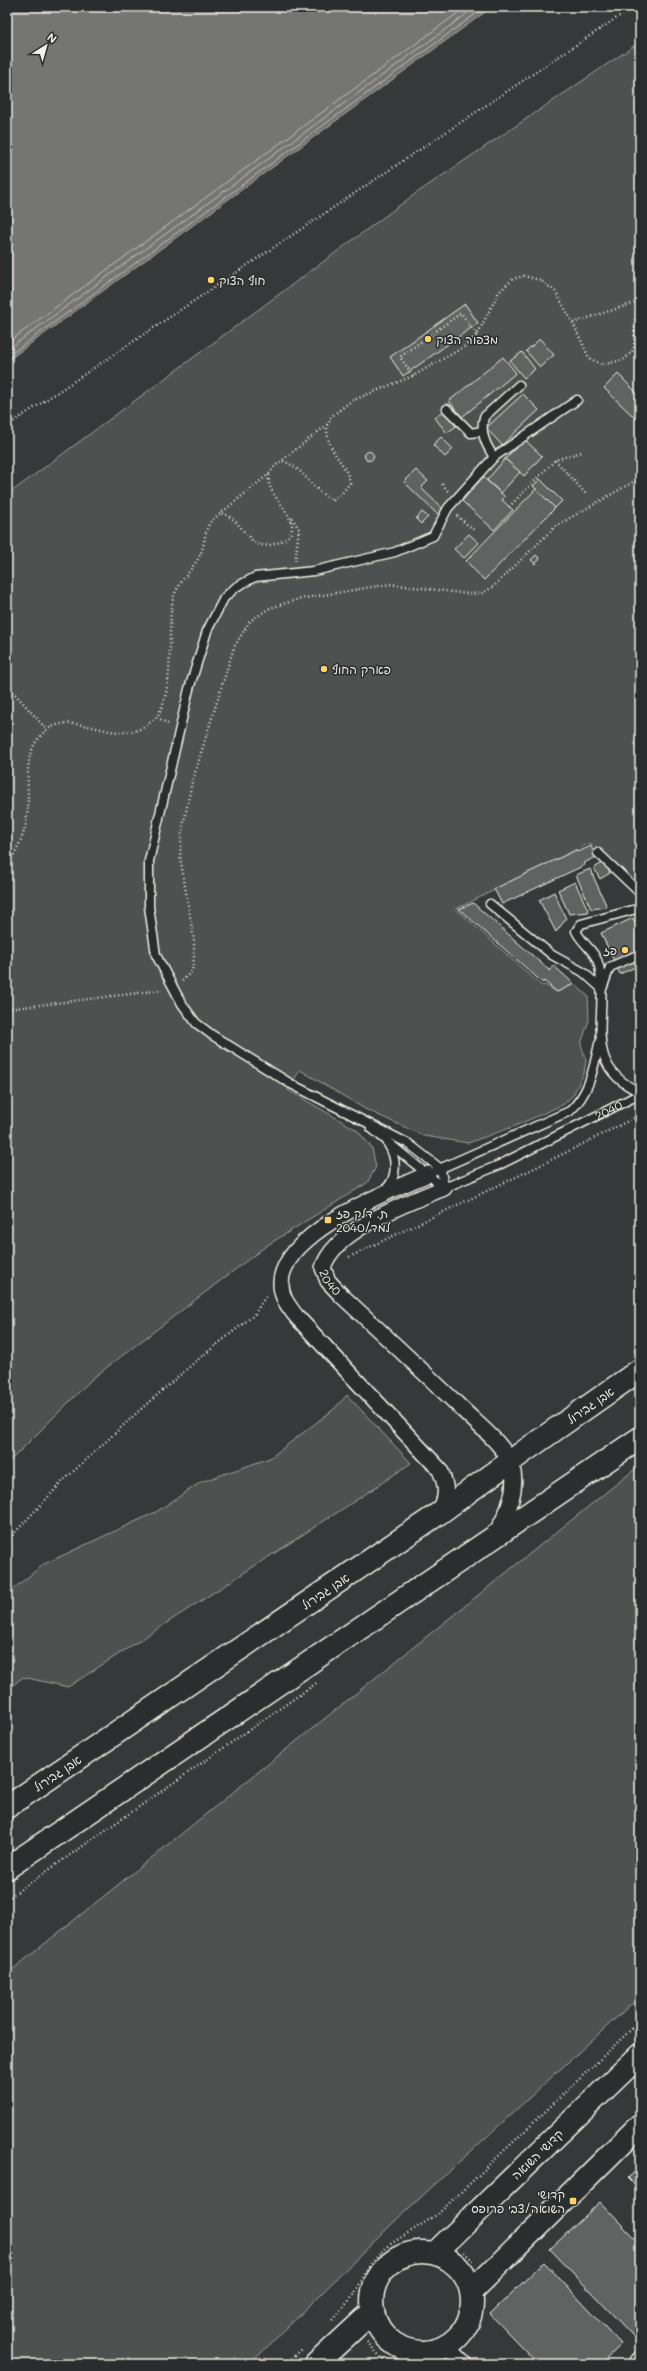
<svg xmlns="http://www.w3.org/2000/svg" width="647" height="2371" font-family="Mali,'Playpen Sans Hebrew',sans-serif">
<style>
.green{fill:#4e514f;stroke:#a1a19c}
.water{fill:#757572;stroke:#a8a7a1}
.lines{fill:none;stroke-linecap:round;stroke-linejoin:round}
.shore{stroke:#c1bfb9;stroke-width:1}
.building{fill:#616362;stroke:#f4f1e8}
.lane-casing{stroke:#f4f1e8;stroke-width:11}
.street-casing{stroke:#f4f1e8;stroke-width:18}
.secondary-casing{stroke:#f4f1e8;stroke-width:25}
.path{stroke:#f4f1e8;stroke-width:2.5;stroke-dasharray:1 3;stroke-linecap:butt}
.lane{stroke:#2a2d2e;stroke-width:8}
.street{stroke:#2a2d2e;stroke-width:15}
.secondary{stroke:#2a2d2e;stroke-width:22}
.poi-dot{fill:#ffd166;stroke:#2a2d2e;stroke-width:1.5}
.labels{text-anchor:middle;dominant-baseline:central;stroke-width:3;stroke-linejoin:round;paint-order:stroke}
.poi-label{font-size:12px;fill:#f4f1e8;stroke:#2a2d2e;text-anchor:start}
.street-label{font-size:12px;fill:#f4f1e8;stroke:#2a2d2e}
</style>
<rect width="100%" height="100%" fill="#363939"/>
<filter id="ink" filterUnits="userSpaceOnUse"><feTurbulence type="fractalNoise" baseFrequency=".025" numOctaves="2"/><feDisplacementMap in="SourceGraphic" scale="8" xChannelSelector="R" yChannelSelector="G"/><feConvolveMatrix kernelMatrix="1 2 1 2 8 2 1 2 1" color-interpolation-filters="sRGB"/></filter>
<g filter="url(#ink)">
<g class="green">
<path d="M640 42V885L590 843 456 909 542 986 545 985 557 992 574 984 588 996 589 1020 581 1044 586 1060 584 1073 573 1095 564 1104 515 1126 468 1143 424 1136 365 1109 300 1070 288 1090 357 1130 372 1148 376 1167 367 1183 266 1246 93 1378 7 1464V495L415 194Z"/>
<path d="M347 1395 411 1463 364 1495 68 1687 23 1677 7 1690V1594L44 1564 156 1512 201 1482 270 1458 334 1409Z"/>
<path d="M640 1465V1996L395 2221 250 2364H7V1974Z"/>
</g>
<path class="water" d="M7 7H492L7 361Z"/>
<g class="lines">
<g class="shore">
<path d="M7 343 466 7"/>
<path d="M7 350 476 7"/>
<path d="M7 357 485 7"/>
</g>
</g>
<g class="building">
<path d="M465 304 478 323 403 376 390 357Z"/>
<path d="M540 339 554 355 540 367 526 351Z"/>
<path d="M522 352 535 369 524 378 510 361Z"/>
<path d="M503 357 516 373 462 417 449 401Z"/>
<path d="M618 374 640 396V415L636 419 604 388Z"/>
<path d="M523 394 539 410 502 445 486 428Z"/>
<path d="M443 411 456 426 447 433 435 418Z"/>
<path d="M441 437 453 449 445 457 433 445Z"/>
<path d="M524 439 542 456 524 476 505 459Z"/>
<circle cx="369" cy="456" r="4.5"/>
<path d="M505 459 520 472 501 493 487 480Z"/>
<path d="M416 470 428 481 421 488 443 509 437 514 404 482Z"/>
<path d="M483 477 505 497 502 500 513 510 494 530 462 501Z"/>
<path d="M540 479 562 501 555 508 533 486Z"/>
<path d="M536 489 555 508 484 580 466 561Z"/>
<path d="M422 512 428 517 421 524 416 519Z"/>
<path d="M469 534 479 543 464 558 454 549Z"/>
<path d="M536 555 540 559 535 564 531 560Z"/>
<path d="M591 846 596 857 584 863 585 865 502 904 494 889 576 850 578 852Z"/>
<path d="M604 862 610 873 600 879 594 868Z"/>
<path d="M590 869 607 907 591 909 576 875Z"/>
<path d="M575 882 589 912 569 914 558 890Z"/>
<path d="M554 892 566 919 556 932 539 900Z"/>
<path d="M473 903 550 971 553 965 574 984 557 992 544 981 543 983 459 909Z"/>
<path d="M633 918 640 935V965L620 974 601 933Z"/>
<path d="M640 2167V2190L628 2178Z"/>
<path d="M600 2202 640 2244V2329L633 2336 550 2249Z"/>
<path d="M544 2262 621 2344 600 2364H538L490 2314Z"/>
</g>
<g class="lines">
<defs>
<g id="lane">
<path d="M447 409 471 433 482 431"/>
<path d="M494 457C485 444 480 432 484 417L519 385"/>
<path d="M598 853 640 893"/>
<path d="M490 904 552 955 583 972 602 989 610 967 640 954"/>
<path d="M640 908 581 924 576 931C582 944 596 951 599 966 610 1015 579 1065 640 1092"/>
<path d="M371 1128 444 1188"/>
<path d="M437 1170 570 1111C590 1092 593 1070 599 1044"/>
<path d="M444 1188 441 1169 409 1144 291 1084 212 1035 196 1023 182 1004 156 955 149 907V861L189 689 207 631 224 598 236 587 255 577 314 571 395 552 433 536 448 508 494 457 577 400"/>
<path id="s1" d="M444 1188 499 1165 640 1094"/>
<path d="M385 1190C398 1178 397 1158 388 1144"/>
</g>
<g id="street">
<path d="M428 1174C389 1191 281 1233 281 1284 281 1297 289 1307 296 1316L440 1470C447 1486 448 1496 439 1512"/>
<path id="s2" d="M444 1188C410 1202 333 1230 323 1268L328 1281 342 1296C382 1333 422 1370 461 1408 477 1424 501 1442 510 1462 520 1485 508 1515 495 1534"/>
<path d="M446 2346 464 2364"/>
<path d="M636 2364 640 2359"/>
</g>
<g id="secondary">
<path d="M7 1807 438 1514 526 1450 640 1370"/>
<path d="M7 1868 640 1438"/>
<circle cx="422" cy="2302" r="50"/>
<path d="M435 2253 640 2055"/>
<path d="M472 2291 640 2125"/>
<path d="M316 2364 373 2311"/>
</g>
</defs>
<use href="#lane" class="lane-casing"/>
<use href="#street" class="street-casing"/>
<use href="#secondary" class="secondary-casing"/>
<g class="path">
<path d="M573 323 640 301"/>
<path d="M413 376 400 357 461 313 477 335"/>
<path d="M7 426 633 7"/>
<path d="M555 460 586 494"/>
<path d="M283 461C307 470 310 490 333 500L342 493 350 483C345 458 326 455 327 424"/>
<path d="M442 484 448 491"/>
<path d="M509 507 555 460 582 452"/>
<path d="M222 513C239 519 243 535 256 543 260 546 269 546 274 544 314 531 276 505 270 486 268 483 269 477 269 474"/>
<path d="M457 516 474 530"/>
<path d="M292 518 299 529 295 562"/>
<path d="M7 685 47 730"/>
<path d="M157 717 168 724"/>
<path d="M7 865C18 849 25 834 27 815 31 785 19 752 47 730 75 709 116 747 147 725 150 722 155 719 158 715 176 683 166 634 173 599 176 585 194 568 200 555 206 543 203 533 211 521L269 474 275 466 328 424 332 416 351 401 413 376 464 347 477 335 499 292 513 279 524 276 540 280 555 291 573 323 589 358 603 365 625 359 634 349 635 319 640 307"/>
<path d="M182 981 192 971 194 958V940L180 856 182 831 192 782 234 647 250 621 270 608 299 599 390 584 469 594 482 593 493 587 556 526 640 478"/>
<path d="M7 1009 162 990"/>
<path d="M349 1257 539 1166 640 1115"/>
<path d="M634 1351 640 1347"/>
<path d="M7 1541 63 1481 140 1410 195 1362 254 1315 267 1294"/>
<path d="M7 1899 318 1682"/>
<path d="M464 2252 474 2262"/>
<path d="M361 2296C367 2272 394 2242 420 2240"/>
<path d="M333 2320 354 2295 370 2265 386 2247 438 2214 640 2021"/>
<path d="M367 2342 387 2364"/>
<path d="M286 2364 302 2349"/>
</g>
<use href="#lane" class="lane"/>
<use href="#street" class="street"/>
<use href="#secondary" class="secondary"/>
</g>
</g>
<g class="poi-dot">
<circle cx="211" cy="280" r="4"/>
<circle cx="428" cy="339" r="4"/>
<circle cx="324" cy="669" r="4"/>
<circle cx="625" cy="950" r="4"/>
<rect x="324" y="1216" width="8" height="8" rx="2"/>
<rect x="569" y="2197" width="8" height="8" rx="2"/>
</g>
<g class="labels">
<g class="poi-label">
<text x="219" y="280">חוף הצוק</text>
<text x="436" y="339">מצפור הצוק</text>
<text x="332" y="669">פארק החוף</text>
<text x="617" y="950" text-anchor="end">פז</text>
<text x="336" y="1213">ת. דלק פז<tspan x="336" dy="14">למד/2040</tspan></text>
<text x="565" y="2194" text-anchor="end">קדושי<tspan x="565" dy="14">השואה/צבי פרופס</tspan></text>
</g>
<g class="street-label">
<text stroke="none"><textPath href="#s1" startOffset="182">2040</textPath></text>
<text stroke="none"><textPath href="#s2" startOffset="165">2040</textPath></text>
<text transform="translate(590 1405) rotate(-35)">אבן גבירול</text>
<text transform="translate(325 1591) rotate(-34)">אבן גבירול</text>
<text transform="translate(57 1773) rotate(-34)">אבן גבירול</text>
<text transform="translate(537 2154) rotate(-44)">קדושי השואה</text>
</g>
</g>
<rect width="647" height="2371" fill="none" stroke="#2a2d2e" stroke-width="24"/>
<rect x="12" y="12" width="623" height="2347" fill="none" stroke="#f4f1e8" stroke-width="1.5" filter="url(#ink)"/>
<g transform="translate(46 46) rotate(37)" stroke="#2a2d2e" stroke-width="3" paint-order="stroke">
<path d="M0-3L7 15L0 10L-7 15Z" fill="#f4f1e8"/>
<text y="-6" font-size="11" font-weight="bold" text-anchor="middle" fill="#f4f1e8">N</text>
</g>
</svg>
